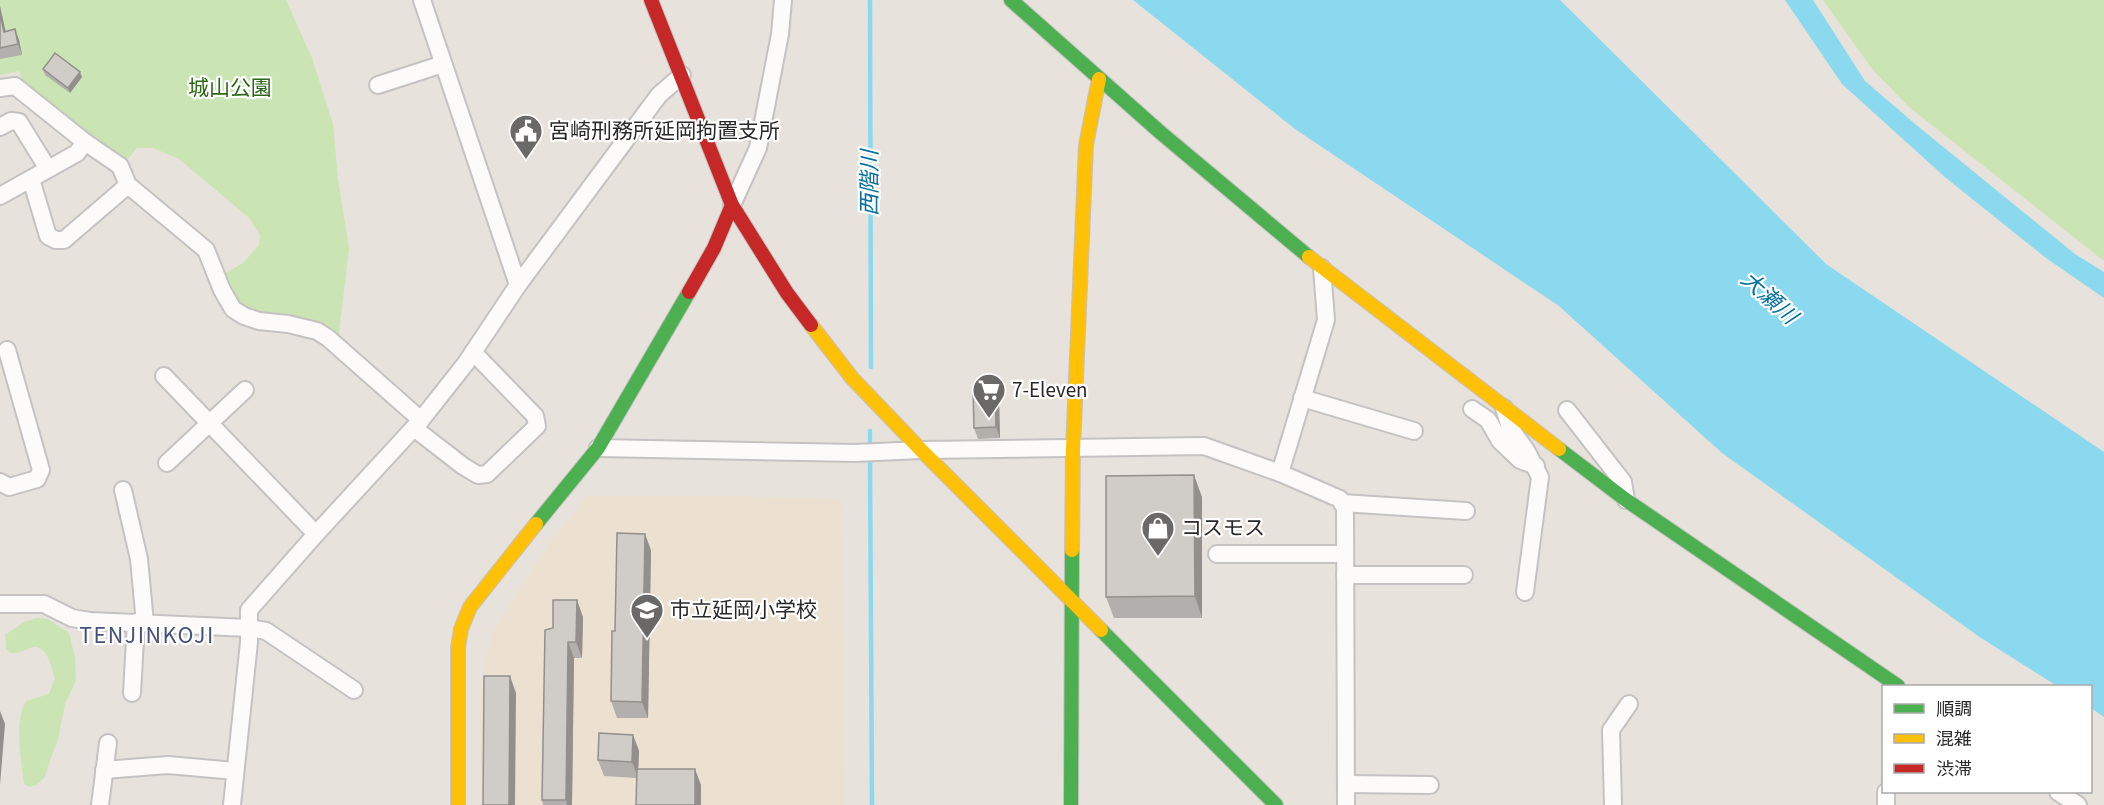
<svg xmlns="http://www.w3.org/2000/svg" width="2104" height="805" font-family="'Source Sans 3','Noto Sans JP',sans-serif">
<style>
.education{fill:#ece1d0}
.green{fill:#cae5b3}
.water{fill:#8bd9ee}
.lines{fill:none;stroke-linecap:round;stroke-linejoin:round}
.stream{stroke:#8bd9ee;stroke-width:4.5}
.street-casing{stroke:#c4c2c2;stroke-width:20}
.fast-casing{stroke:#c4c2c2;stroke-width:16}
.slow-casing{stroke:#c4c2c2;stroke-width:16}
.jam-casing{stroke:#c4c2c2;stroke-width:16}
.street{stroke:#fcfbfa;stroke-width:16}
.fast{stroke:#4caf50;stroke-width:14}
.slow{stroke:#ffc107;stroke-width:14}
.jam{stroke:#c62828;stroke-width:14}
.wall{fill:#b3afac}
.shaded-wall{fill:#928f8c}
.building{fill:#d0ccc8;stroke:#928f8c;stroke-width:1.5}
.labels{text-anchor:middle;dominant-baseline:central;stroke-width:4.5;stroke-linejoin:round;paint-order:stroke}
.park-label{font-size:21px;fill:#2a6815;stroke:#fff}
.poi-label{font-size:21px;fill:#282828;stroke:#fff;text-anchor:start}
.water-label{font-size:22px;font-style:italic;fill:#05719f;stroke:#fff}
.quarter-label{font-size:24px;letter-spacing:1.5px;fill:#46527b;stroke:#fff}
</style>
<rect width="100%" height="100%" fill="#e8e2dc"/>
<path class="education" d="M587 496H720L841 499 845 805H481L480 695 491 634 554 537Z"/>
<g class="green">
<path d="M0 0H286L312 58 333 124 338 179 349 249 338 341 243 312 223 275 243 263 259 245 260 235 249 218 179 159 153 148H137L125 162 22 86 20 71 0 75Z"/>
<path d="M1823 0H2104V261L1909 107 1872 69Z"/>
<path d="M36 618 48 619 69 633 75 657 76 681 65 704 58 740 49 763 45 777 36 785 30 787 24 784C21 760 14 721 26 701L49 694 55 678C51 667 47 642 30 648 23 651 18 654 10 653L6 648 5 635 24 622Z"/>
</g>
<g class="water">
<path d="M1133 0H1560L1826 264 2104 452V717L2091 708 2090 686H2057L1981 638 1722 453 1559 306 1295 129Z"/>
<path d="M1785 0H1813L1865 81 1920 128 2075 254 2104 272V298L2046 258 1946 178 1842 84Z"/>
</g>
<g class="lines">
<g class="stream">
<path d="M870 0 871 367"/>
<path d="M870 431V442"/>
<path d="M870 457 872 805"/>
</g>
<defs>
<g id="street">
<path d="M422 0 518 285"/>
<path d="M378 85 443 64"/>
<path d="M0 88 15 86 85 142"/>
<path d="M0 127 11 121 19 122 48 169"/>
<path d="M31 179 48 236 56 240H64L128 185"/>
<path d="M0 196 77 153 85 142 120 166 128 185 206 250 222 290 233 309 244 316 259 321 288 324 317 331 328 338 421 420"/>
<path d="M732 205 758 148 780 34 783 0"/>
<path d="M164 376 316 534"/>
<path d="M1302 398 1414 431"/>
<path d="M1504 408 1510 428 1526 450 1540 477 1525 592"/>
<path d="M1472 409 1488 420 1500 441 1520 460 1536 466"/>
<path d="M1567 410 1623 482 1626 500"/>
<path d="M414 428 463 466 478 475 487 474 537 426 535 416 473 352"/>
<path d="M598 448 855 453 921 450 1204 446 1280 473 1340 499 1345 508 1346 805"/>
<path d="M167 463 245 390"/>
<path d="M1280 473 1326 320 1322 268"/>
<path d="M0 482 9 487 37 479 41 470 7 350"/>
<path d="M123 490 139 559 145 623"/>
<path d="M1342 503 1466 511"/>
<path d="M1217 554H1345"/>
<path d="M1345 575H1464"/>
<path d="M0 604H44L72 618 90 621 249 628 266 631 354 690"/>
<path d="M132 693 136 622"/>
<path d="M104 770 168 765 235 771"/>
<path d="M1346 784 1430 785"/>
<path d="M1886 792V805"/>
<path d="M2058 792 2078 805"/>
<path d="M100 805 108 743"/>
<path d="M232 805 249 642V610L316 534 421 420 466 363 518 285 659 95 682 75"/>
<path d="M1613 805 1611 730 1629 704"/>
</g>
<g id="fast">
<path d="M1011 0 1161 133 1309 257"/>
<path d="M1559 449 1626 500 1898 686"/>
<path d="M536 524 598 448 689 292"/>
<path d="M1101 630 1276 805"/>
<path d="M1071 805 1072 550"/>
</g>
<g id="slow">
<path d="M1309 257 1559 449"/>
<path d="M811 325 852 378 921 450 1101 630"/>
<path d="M1072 550 1073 449 1086 145 1099 79"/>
<path d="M458 805V648L461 629 470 607 536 524"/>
</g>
<g id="jam">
<path d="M651 0 732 205 787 293 811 325"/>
<path d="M689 292 714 248 732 205"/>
</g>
</defs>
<use href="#street" class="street-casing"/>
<use href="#fast" class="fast-casing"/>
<use href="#slow" class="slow-casing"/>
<use href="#jam" class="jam-casing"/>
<use href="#street" class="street"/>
<use href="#fast" class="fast"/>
<use href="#slow" class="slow"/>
<use href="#jam" class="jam"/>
</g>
<g class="wall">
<path d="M0 6 5 31 15 29 19 40 22 55 0 59Z"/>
<path d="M43 69 82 77 70 93 45 75Z"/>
<path d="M995 388 999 399 1000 438 978 439 974 428Z"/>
<path d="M1202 497V618H1114L1106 597Z"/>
<path d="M651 550 648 718H617L611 701 615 631Z"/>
<path d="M583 617 582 658H574L572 805H543L542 800 553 628Z"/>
<path d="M633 735 639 751 638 769 701 785V805H636V778L604 776 598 760Z"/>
</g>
<g class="shaded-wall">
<path d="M0 6 8 42 4 32 0 13Z"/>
<path d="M15 29 19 40 22 55 18 44Z"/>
<path d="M80 72 82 77 70 93 68 88Z"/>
<path d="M995 388 999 399 1000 438 996 427Z"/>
<path d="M1194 475 1202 497V618L1195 596Z"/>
<path d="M645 534 651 550 648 718 642 702Z"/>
<path d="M577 600 583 617 582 658 576 642Z"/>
<path d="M568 642 574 658 572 805H567L566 800Z"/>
<path d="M510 676 516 693 515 805H509Z"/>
<path d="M0 711 5 724 0 785Z"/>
<path d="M633 735 639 751 638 778 632 762Z"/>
<path d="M695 769 701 785V805H695Z"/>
</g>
<g class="building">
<path d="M0 13 4 32 15 29 18 44 0 48Z"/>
<path d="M55 53 80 72 68 88 43 69Z"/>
<path d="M973 388H995L996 427 974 428Z"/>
<path d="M1194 475 1195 596 1106 597V476Z"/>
<path d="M617 533 645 534 642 702 611 701 612 631H615Z"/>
<path d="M553 600H577L576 642H568L566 800H542L545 630 553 628Z"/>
<path d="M484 676H510L509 805H483Z"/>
<path d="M599 733 633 735 632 762 598 760Z"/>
<path d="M637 769H695V805H636Z"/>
</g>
<defs>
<symbol id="civic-pin" viewBox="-11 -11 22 30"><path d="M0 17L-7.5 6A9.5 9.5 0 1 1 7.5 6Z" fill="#6b6967" stroke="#fff"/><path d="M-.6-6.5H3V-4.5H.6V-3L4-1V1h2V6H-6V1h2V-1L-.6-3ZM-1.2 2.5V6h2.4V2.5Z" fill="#fff"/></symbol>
<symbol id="supermarket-pin" viewBox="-11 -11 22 30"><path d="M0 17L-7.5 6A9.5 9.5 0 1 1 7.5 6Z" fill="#6b6967" stroke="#fff"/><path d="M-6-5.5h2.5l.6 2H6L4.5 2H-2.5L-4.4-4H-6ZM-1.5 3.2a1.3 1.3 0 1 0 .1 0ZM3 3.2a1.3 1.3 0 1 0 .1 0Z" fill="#fff"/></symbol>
<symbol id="shop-pin" viewBox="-11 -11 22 30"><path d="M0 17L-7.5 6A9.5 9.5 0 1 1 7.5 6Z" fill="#6b6967" stroke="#fff"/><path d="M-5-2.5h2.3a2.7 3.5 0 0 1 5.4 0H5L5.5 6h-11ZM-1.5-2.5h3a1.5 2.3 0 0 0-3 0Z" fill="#fff"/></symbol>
<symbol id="school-pin" viewBox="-11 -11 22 30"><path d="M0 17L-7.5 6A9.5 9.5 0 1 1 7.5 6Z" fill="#6b6967" stroke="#fff"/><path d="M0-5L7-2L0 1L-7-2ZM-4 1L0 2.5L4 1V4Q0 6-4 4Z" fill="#fff"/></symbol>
</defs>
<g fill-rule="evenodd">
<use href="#civic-pin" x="507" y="112" width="38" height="52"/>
<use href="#supermarket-pin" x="970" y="371" width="38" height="52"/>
<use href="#shop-pin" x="1139" y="509" width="38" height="52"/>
<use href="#school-pin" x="628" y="591" width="38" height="52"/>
</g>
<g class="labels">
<g class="park-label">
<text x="230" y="88">城山公園</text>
</g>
<g class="poi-label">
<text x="549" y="131">宮崎刑務所延岡拘置支所</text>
<text x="1012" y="390">7-Eleven</text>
<text x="1181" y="528">コスモス</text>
<text x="670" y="610">市立延岡小学校</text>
</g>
<g class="water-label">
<text transform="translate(870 183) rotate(-90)">西階川</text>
<text transform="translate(1769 298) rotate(42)">大瀬川</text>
</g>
<g class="quarter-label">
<text x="147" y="635">TENJINKOJI</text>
</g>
</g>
<rect x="1882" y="685" width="210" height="108" fill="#ffffff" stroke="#a9a9a9" stroke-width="1.5"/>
<rect x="1894" y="704" width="30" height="9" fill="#4caf50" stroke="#a9a9a9" stroke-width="1.5"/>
<text x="1936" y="715" font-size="18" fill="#282828">順調</text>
<rect x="1894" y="734" width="30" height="9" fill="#ffc107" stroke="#a9a9a9" stroke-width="1.5"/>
<text x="1936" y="745" font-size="18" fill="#282828">混雑</text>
<rect x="1894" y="764" width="30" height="9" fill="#c62828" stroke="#a9a9a9" stroke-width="1.5"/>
<text x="1936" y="775" font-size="18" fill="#282828">渋滞</text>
</svg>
